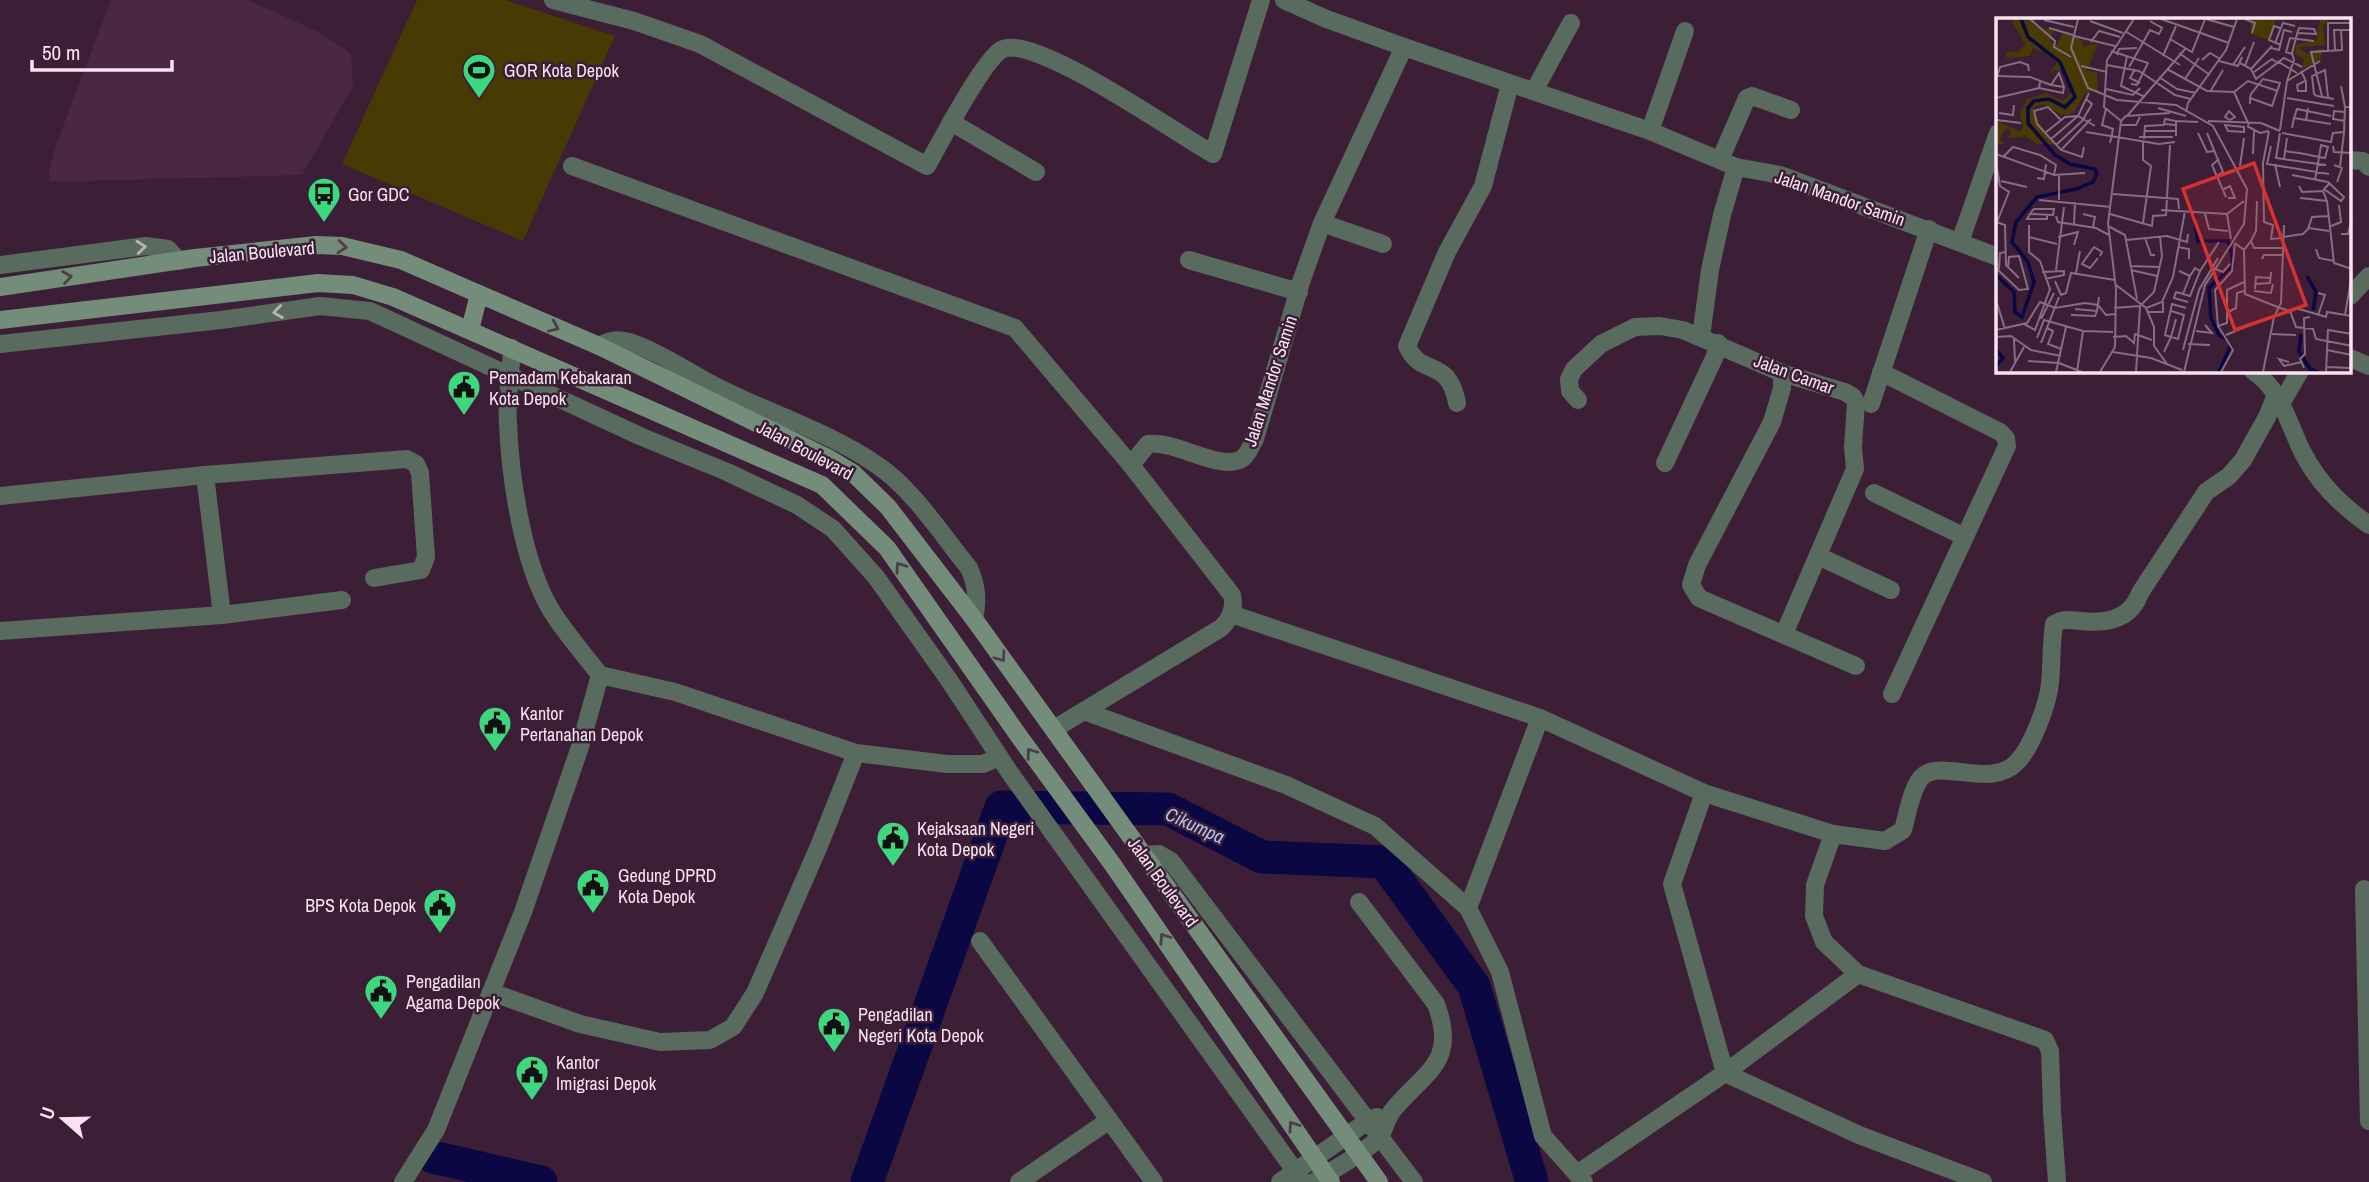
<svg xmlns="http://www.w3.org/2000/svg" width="2369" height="1182" font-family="'Archivo Narrow',sans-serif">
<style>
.built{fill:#4a2745}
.pitch{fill:#473a03}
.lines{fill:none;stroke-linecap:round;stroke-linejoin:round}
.river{stroke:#0a0743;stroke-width:33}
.street{stroke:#596a5e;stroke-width:18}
.secondary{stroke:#738d7a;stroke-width:18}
.oneway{stroke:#b8b3b7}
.oneway2{stroke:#4c3f4b}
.labels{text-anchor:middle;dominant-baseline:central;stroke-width:5;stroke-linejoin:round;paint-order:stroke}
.poi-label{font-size:18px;fill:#f7e3f2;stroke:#3c1e37;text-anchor:start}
.street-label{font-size:18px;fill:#f7e3f2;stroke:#3c1e37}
.water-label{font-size:19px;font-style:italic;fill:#b5c1ee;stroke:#3c1e37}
.inset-river{fill:none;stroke:#0a0743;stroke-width:3.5}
.inset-road{fill:none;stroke:#876d82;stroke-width:2}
.view{fill:#d83132;fill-opacity:0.15;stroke:#d83132;stroke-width:3.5}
.inset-edge{fill:none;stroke:#f7e3f2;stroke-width:3.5}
</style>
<rect width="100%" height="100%" fill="#3c1e37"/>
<path class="built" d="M111 0H248L321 33 351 54 353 86 302 175 50 182 49 172 56 145Z"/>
<path class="pitch" d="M417 0H506L615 36 523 241 342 164Z"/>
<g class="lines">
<g class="river">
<path d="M433 1157 541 1182"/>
<path d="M867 1182 1001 807 1168 809 1262 857 1384 862 1474 986 1532 1182"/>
</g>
<g class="street">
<path d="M553 0 634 21 700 44 927 166C939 144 983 61 1001 50 1032 31 1178 135 1213 154L1261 0"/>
<path d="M1284 0 1324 18 1404 47 1650 131 1736 167 1780 175 1998 257"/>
<path d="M1534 91 1571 23"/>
<path d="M951 122 1036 172"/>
<path d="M1650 131 1685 31"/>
<path d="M1720 160 1747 98 1752 96 1791 110"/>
<path d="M2350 160 2363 161 2369 167"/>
<path d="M572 166 1015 328 1131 465"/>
<path d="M1322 223 1383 244"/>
<path d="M1960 242 1998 133"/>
<path d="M1189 260 1299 292"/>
<path d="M0 265 146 246 168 249 179 261"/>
<path d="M2350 296 2369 276"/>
<path d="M1701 337 1710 270 1722 215 1736 167"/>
<path d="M0 344 221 320 320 306 370 311 642 437 727 472 797 505 833 529 876 577 949 680 1010 773 1303 1182"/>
<path d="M599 346C607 342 614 339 624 341 648 345 695 376 719 388 771 414 829 432 877 465 913 489 942 535 969 568 977 586 978 600 974 619"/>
<path d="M2350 358 2369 366"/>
<path d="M2253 371C2282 390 2288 424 2303 453 2319 484 2341 505 2369 525"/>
<path d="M1881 372 2000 432 2006 438 2007 446 1892 694"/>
<path d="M1782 373V388L1772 422 1697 565 1691 585 1699 598 1856 666"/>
<path d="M1578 400 1570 391 1569 379 1574 369 1601 344 1635 327 1660 326 1683 330 1782 373 1845 392 1853 397 1856 402 1853 447 1855 469 1784 634"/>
<path d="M2282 402 2300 371"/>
<path d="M1457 403C1448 356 1421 378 1407 346L1447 252 1483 186 1510 84"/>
<path d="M1871 404 1929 229"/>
<path d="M1665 463 1715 356 1718 343"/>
<path d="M1874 493 1965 537"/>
<path d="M0 496 205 475"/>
<path d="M1818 556 1891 590"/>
<path d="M1231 614 1540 718 1704 793 1833 834 1885 841 1903 830C1907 816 1912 784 1924 775 1945 760 1992 789 2017 762 2032 747 2048 704 2050 683 2052 663 2051 644 2054 624 2064 618 2070 620 2081 621 2107 624 2131 619 2140 593L2206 492 2229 476 2243 460 2267 417 2276 395"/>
<path d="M222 615 205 475 407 459 416 464 420 473 426 557 421 570 374 578"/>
<path d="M0 631 222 615 342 600"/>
<path d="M600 675 675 692 856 753 947 764H983L999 757"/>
<path d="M1084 711 1286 785 1375 826 1468 908 1500 972 1543 1136 1584 1182"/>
<path d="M1054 729 1221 628C1231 618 1235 608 1232 595L1131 465 1148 444C1176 440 1222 473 1243 458 1249 453 1251 445 1255 439L1301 282 1322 223 1404 47"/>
<path d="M1704 793 1672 884 1725 1073 1859 1135 1983 1182"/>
<path d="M1833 834 1815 885 1814 916 1824 942 1858 974 2045 1040 2050 1051 2052 1112 2057 1182"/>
<path d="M1143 855 1159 854 1171 861 1414 1182"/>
<path d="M2364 889 2369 1121"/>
<path d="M1468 908 1540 718"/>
<path d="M980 941 1154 1182"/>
<path d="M491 992 580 1024 660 1042 710 1040 733 1027 755 993 819 846 856 753"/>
<path d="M1577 1174 1725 1073 1858 974"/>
<path d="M403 1182 436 1130 523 912 580 747 600 675C584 654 565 633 551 610 523 564 510 478 508 423 506 399 511 373 512 348"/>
<path d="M1019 1182 1108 1121"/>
<path d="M1280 1182 1368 1121 1377 1117"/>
<path d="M1314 1182C1335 1168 1360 1156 1378 1139 1385 1131 1386 1118 1393 1110 1425 1071 1458 1063 1436 1004L1359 902"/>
</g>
<g class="secondary">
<path d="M0 287 195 258 316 245 342 246 401 260 479 294 599 346 828 458 853 473 888 507 974 619 1379 1182"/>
<path d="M0 320 318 283 353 285 393 297 822 485 887 548 1021 739 1113 865 1331 1182"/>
<path d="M470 330 479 294"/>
</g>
</g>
<defs><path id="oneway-chevron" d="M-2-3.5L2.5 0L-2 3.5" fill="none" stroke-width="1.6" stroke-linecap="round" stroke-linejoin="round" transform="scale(1.75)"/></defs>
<g class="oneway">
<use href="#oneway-chevron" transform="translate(141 247) rotate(-5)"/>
<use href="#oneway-chevron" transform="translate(278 312) rotate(172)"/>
</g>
<g class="oneway2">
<use href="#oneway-chevron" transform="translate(342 247) rotate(5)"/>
<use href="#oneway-chevron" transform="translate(67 277) rotate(-9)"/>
<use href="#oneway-chevron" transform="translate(554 327) rotate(24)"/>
<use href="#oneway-chevron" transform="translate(900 567) rotate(-125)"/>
<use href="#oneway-chevron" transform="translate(1001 657) rotate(54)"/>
<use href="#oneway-chevron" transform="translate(1031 753) rotate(-126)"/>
<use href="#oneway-chevron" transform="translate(1164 938) rotate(-124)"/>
<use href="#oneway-chevron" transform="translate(1293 1126) rotate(-124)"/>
</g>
<defs>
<symbol id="stadium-pin" viewBox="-11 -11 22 30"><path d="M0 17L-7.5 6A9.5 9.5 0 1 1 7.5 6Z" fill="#3cd77e" stroke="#3c1e37"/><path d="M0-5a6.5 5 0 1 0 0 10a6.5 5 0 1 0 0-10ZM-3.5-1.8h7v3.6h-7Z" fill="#111"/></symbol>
<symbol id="bus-pin" viewBox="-11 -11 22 30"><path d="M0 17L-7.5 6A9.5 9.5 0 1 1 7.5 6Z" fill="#3cd77e" stroke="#3c1e37"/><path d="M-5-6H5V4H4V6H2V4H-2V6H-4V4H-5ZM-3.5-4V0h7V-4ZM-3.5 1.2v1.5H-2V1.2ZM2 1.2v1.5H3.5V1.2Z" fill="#111"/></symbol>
<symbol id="civic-pin" viewBox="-11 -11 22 30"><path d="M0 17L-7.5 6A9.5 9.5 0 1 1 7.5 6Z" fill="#3cd77e" stroke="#3c1e37"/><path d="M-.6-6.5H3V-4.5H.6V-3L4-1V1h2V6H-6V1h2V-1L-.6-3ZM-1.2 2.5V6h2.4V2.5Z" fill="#111"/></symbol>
</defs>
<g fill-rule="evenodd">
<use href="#stadium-pin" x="460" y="51" width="38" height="52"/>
<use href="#bus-pin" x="305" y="175" width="38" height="52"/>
<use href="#civic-pin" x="445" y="368" width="38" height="52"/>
<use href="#civic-pin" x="476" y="704" width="38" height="52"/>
<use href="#civic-pin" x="874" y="819" width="38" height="52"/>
<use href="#civic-pin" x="574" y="866" width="38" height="52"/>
<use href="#civic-pin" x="421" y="886" width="38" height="52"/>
<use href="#civic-pin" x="362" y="972" width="38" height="52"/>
<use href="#civic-pin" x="815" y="1005" width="38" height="52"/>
<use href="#civic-pin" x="513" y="1053" width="38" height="52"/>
</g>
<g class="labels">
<g class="poi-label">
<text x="504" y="70">GOR Kota Depok</text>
<text x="348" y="194">Gor GDC</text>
<text x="489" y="377">Pemadam Kebakaran<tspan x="489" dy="21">Kota Depok</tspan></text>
<text x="520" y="713">Kantor<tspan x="520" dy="21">Pertanahan Depok</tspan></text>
<text x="917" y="828">Kejaksaan Negeri<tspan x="917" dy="21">Kota Depok</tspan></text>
<text x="618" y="875">Gedung DPRD<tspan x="618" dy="21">Kota Depok</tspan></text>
<text x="416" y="905" text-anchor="end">BPS Kota Depok</text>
<text x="406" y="981">Pengadilan<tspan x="406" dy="21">Agama Depok</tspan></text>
<text x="858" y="1014">Pengadilan<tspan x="858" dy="21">Negeri Kota Depok</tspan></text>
<text x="556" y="1062">Kantor<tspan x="556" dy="21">Imigrasi Depok</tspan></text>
</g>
<g class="street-label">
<text transform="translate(1840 198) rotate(19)">Jalan Mandor Samin</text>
<text transform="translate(262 252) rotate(-5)">Jalan Boulevard</text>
<text transform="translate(1794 374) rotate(20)">Jalan Camar</text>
<text transform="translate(1270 381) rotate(-72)">Jalan Mandor Samin</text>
<text transform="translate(805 450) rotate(28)">Jalan Boulevard</text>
<text transform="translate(1163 882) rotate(54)">Jalan Boulevard</text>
</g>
<g class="water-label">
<text transform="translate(1195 825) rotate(24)">Cikumpa</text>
</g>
</g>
<g transform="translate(1996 18)">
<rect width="355" height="355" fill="#3c1e37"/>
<path d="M255 1H280L273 22 255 16ZM67 14 87 23 86 29 102 25 91 53 101 54 102 73 89 75 79 47 60 29Z" fill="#473a03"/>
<path d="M15 1H39L38 7 49 12 58 10 54 23 79 47 89 75 78 95 65 97 47 86 38 90 37 95 58 126H41L29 118 13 120 15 113 9 111 4 121 8 126H0L2 104 23 113 27 110 24 95 31 81 50 75 66 83 76 75 66 51 54 54 61 45 49 35 37 30 34 38 10 40 11 34H23L29 26ZM324 1H333L327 9 329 27 303 29 311 36 327 30 325 41 306 51 308 41 299 36 300 26 320 23Z" fill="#473a03"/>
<path class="inset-river" d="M198 196 202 223H232L235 233 237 247 213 270 215 300 223 317 230 321M0 257 18 274 19 294 26 299 38 264 32 244 16 224 20 204 41 179 80 171 97 164 101 156 99 151 74 146 59 137 32 105V90L38 83 53 81 69 89 79 79 64 44 32 19 25 1M311 258 320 274 317 292M305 316 303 333 314 351 322 354M0 332 7 340 0 348M223 354 235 327"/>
<path class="inset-road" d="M34 1 59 23 58 29 75 39M82 1 75 30 92 70 121 82 180 87 217 108 251 171 248 206 209 267 188 354M165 1 233 25M210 1 238 9M249 1 259 5 256 15M48 2 78 9M94 3 127 15M53 10 77 17M284 10 278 8 273 22 285 27M129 13 184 47M78 18 119 28M174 21 196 34 209 1M95 24 103 13 124 19M279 25 287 5 299 8M275 30 283 32 288 12 296 14M332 32V5H356M339 32 338 12H356M115 33 152 45 141 67 135 66M183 35 214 57M296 36 290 34 294 20 318 23M121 37 123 31 141 30M131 38 125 68 149 79M167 38 180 8M206 42 214 35 224 41M223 43 242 48 246 39M281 43 301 55M244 45 255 51 260 61 288 40 306 49M111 47 143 53 179 77 195 81M237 47 249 29M85 48 111 54M249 48 258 24M133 49 154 12 163 16 166 10 154 3M139 51 134 60 144 65M171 51 211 73 238 74M255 51 276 28M305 53 308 59 310 64V73H302L301 67 309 63M258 54 276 41 280 44M0 58 34 59 55 67M1 59 4 49 24 44 32 47 33 53M163 59 181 71 200 75M189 61 203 40M291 63 298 42 296 35 301 16 303 10 318 11 320 16 301 15M44 64 43 70 67 75 68 69 55 67 63 55 68 69M345 68 349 89M110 71 137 77 144 70M214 74 227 52M238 74 252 63 282 73M238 74 253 107M326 78 315 34 346 32 345 12M332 79 329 52 316 58 318 76 321 78 338 81M0 80 43 70M254 80 276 88 284 65 267 61 255 76 254 80V86M291 80 338 88M162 90 190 98M110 91 106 107 117 111 114 125M190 94 192 85 230 32 241 1M349 94 338 93 337 101 349 103M3 95 17 97 18 87M131 98 190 30M298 100 301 91 335 98M1 102 25 105M65 102 52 89 38 93 41 106 65 132 86 139 88 129M234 102 239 99 233 93 229 99 234 102M310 102 335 106M125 103 108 89 111 42 138 1M212 103 265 105 284 113M125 107H140L144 99M180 107 168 106 169 101 180 103M229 107 248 109V114L232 113ZM251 108 264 115 273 113M296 110 298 100 310 102 312 90M284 112 291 63 324 43M148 113H180M273 113 267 145 268 204 277 207 275 221 286 220M90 114 163 126 179 124M49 115 69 99 82 98 93 75M202 115 211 134 219 133M211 115 227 154 220 158M284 115 280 140 330 147M286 115 335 124 337 115 348 114 349 89H356M180 118V103L202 104M143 119H177M55 121 82 98 99 108M148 121 149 108 168 107M60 127 86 103 96 86 90 81M275 128 271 146 333 156M337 128 338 134 356 135M65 132 95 101M289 133 295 134 303 135 309 136 323 139 329 140 332 129 325 127 323 139 322 146 319 161M0 136 58 157 60 147 44 137 17 129 8 138M257 136 258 113M223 141 216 147 230 179M288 141 291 120M0 144 4 168 13 174 1 204M279 146 284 169M338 147 346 150 341 164M244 148 248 120M344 148 348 115M58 157 89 155M296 157 332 164 348 179 345 183 328 171 333 166M41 160 48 161 50 146M5 163 31 169M303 168 306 174 327 173 331 183M226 172 234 168 239 180H232M117 176 182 181 183 191M304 180 331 183 338 245 356 251M43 182 115 189M63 182V158M38 191H58L57 197 34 196ZM165 192 231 196 248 183M34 196 31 201H51V196M87 196 99 199 97 209M114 196 156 208 157 198 170 197 174 127M209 196 213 211 232 213M231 196 235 221M60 198 62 204 100 210 113 217M0 204 9 207 10 247 23 260M147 205 155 148 147 142V124M78 206 79 184M112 208 129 217 141 281M333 209 345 204 343 187M312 211 316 199 333 198M345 216H352L356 200M33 219 61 226M62 219 82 214 78 227M287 219 307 216 313 210 333 213M149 220 155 237H159M130 222 171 218 191 224 192 216M255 223 260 213 261 183M239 225 248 232 255 223 258 230H286M182 229 193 231V241M320 231 323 240 338 243M248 232 249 276 284 290M102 240 94 250 86 246 98 229 106 234 104 238M266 241 268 237H286M134 248 163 249M0 250 23 272 32 271 23 238 13 239 12 250M217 250 227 254 234 246M3 251 4 235 10 234M60 252 68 189M135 252 161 258M183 253 194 258 199 250 204 253 223 224M46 254 68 253V257L49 261M80 255 84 233M194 258 187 276 194 278 204 253M59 263 65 277 70 275 75 255 119 262M259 266 274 265 275 254M120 267 150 290 158 309V328L171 346M259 271 260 259 274 260M258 273 275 275 277 266M187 276 180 274 178 280 192 284M1 285 9 311M118 290 144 288 158 274 166 238 164 218M150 290 166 284 177 259 189 193M284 290 294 293 300 309 317 311 320 321 356 328M300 290 330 299 331 294 356 298M79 291 101 293 103 279M151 294H167V284M230 295 240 290 241 275 248 273M75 297 99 298 101 293M322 297 329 277 322 275M349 297 356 256M45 301 58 275M180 301 175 319 169 317 176 286 190 290M28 306 39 312 54 271 44 243 33 234V207M222 308 231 305V272L248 264M51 310 57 313 52 326 65 331M0 312 31 305 44 284 59 290 89 285 102 287 110 297 119 296M200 313 216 315 209 307M276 316 300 317M230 317 256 306M0 319 15 318 35 332 65 338M117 319 130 318 138 325 139 316 156 322M41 320 48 302 87 313 117 314M18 321 19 344M45 325 63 279M192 326 214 327M187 332 203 272 222 240M331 332 356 337M117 334 155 340 186 352M168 334 175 319 182 321 188 297 175 293M32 343 63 345 86 354M293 344 283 341 288 348 306 344M330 349 355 350M308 350 304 341 309 336 308 300 314 299M14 354 28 329M60 354 70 309M81 354 87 313M104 354 119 329 120 271 112 205 125 103 130 98 174 95M140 354 144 288M225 354 237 332 222 308 219 272 236 253 239 225M267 354 278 299 285 285 288 207M330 354 332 312 356 316"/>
<path class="view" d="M258 145 310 287 239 312 187 171Z"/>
<rect width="355" height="355" class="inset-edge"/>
</g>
<g transform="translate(63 1119) rotate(290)" stroke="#3c1e37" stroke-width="5" paint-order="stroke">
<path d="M0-5L12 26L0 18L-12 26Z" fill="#f7e3f2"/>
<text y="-10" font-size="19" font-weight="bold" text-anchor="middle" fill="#f7e3f2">U</text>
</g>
<path d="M32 60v10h140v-10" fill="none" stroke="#f7e3f2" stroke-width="3.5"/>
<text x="42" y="60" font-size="21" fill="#f7e3f2" stroke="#3c1e37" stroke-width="5" paint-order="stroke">50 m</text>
</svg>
